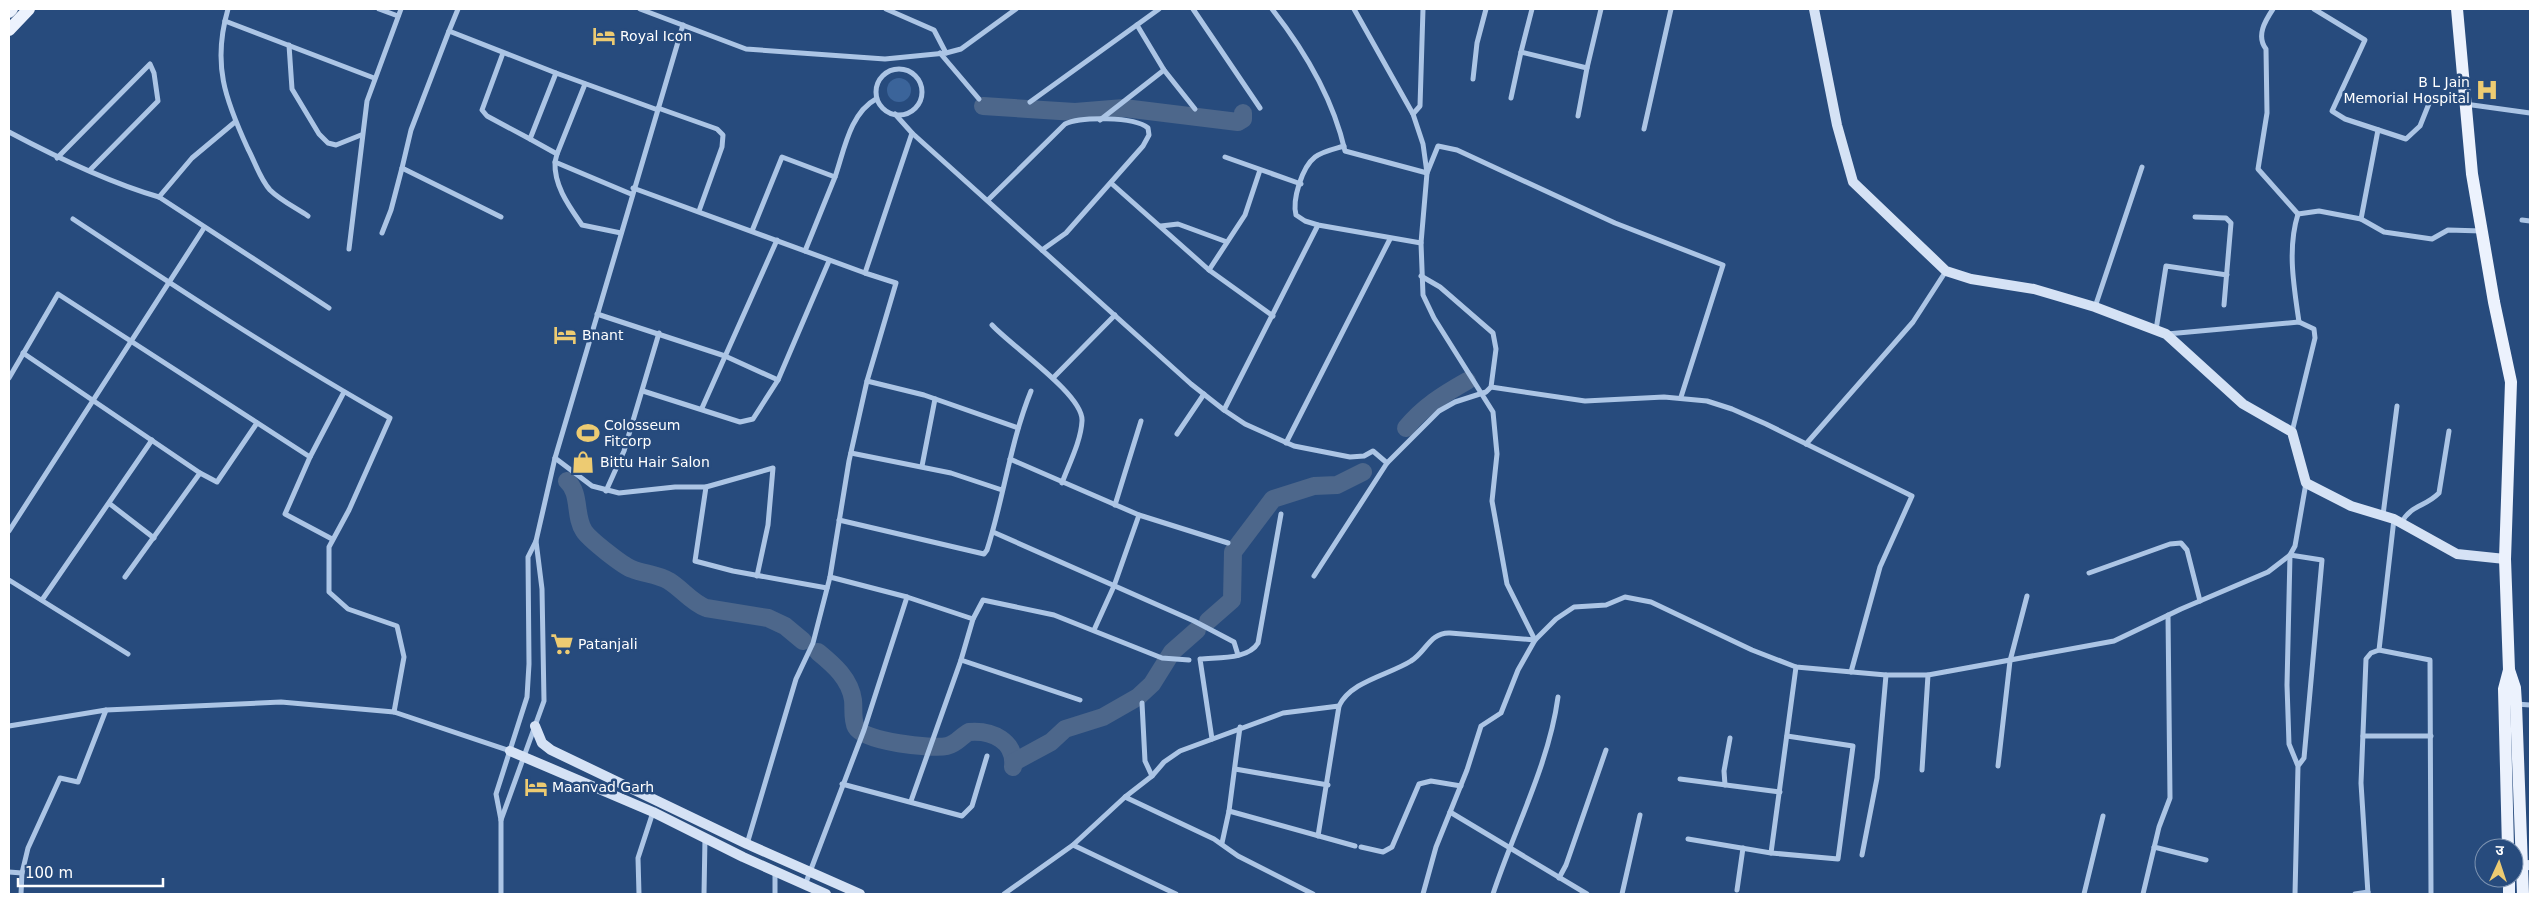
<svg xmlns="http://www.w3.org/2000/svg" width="2539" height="903" font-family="'DejaVu Sans','Noto Sans Devanagari',sans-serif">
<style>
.green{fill:#3b649a}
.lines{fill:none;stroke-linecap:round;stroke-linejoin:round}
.river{stroke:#4d678b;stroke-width:18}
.street{stroke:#acc5e5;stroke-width:5}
.secondary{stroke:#d5e2f5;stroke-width:10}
.primary{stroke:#ecf2fd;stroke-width:12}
.labels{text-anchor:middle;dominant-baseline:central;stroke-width:5;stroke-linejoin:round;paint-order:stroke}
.poi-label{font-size:14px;fill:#fff;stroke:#274b7d;text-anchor:start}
</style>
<rect width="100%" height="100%" fill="#274b7d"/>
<circle class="green" cx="899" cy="90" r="12"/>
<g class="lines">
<g class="river">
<path d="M983 106 1075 112 1124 108 1238 122 1243 119V113"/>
<path d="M1406 428C1423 407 1444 394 1467 381"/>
<path d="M567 481C581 493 574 516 584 531 589 539 623 566 632 569 644 574 657 574 669 581 682 589 691 602 706 608L768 618 785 626 803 641"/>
<path d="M1208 621 1232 600 1233 552 1273 499 1314 486 1337 485 1363 472"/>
<path d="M818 652C834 665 850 679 853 700 854 708 852 720 856 727 864 742 932 749 947 746 957 744 961 736 969 732 992 730 1016 741 1013 767"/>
<path d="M1014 762 1051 742 1065 729 1103 717 1138 697 1152 684 1172 652 1197 630"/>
</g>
<g class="street">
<path d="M228 9C212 64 225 99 248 149 255 162 260 179 270 190 280 200 296 208 308 216"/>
<path d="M379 9 398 16"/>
<path d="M458 9 449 31 556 73"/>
<path d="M640 9 746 49 885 59 946 53 961 49 1016 9"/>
<path d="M886 9 934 30 946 53"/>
<path d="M1193 9 1260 108"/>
<path d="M1272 9C1305 51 1333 98 1345 151L1427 173 1421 243 1423 295 1434 318 1493 412 1497 454 1492 501 1507 584 1535 640"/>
<path d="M1354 9 1413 114 1423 144 1427 173 1438 146 1457 150 1615 223 1723 265 1681 397"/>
<path d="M1532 9 1521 52 1587 68 1601 9"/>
<path d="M2273 9C2265 21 2256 36 2266 49L2267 113 2258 169 2298 214"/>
<path d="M2314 9 2365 40 2332 111 2345 119 2406 139 2420 126 2430 101 2439 96 2465 104 2530 113"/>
<path d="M225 21 374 78"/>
<path d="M1137 25 1164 70 1195 109"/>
<path d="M449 31 411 130 402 168 501 217"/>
<path d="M289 45 292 89 319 134 328 143 336 145 361 135"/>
<path d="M503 53 482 110 487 116 530 139"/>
<path d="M940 53 979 99"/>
<circle cx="899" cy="92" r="23"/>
<path d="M1473 79 1477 43 1486 9"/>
<path d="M1511 98 1521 52"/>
<path d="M1030 102 1159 9"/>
<path d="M658 108 717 129 723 135 722 147 699 211"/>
<path d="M895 114 912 133 1191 384 1224 410 1318 225"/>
<path d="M1413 114 1420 106 1423 9"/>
<path d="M1578 116 1587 68"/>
<path d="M1100 120 1164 70"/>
<path d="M1644 129 1671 9"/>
<path d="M9 132C56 157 107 182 159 197L329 308"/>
<path d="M1344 146C1334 149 1323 151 1315 157 1302 167 1292 200 1296 215L1305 221 1318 225 1421 243"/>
<path d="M557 154 585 84"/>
<path d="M1225 157 1301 184"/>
<path d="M57 158 150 64 154 73 158 101 90 170"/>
<path d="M555 162C554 186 569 206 582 225L621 233"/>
<path d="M835 177C844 151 850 113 876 99"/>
<path d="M1111 183 1209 270 1273 316"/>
<path d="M633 188 865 273"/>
<path d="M631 194 555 162 557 154 530 139 556 73 658 110"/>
<path d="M159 197 192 158 235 122"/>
<path d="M988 200 1065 124C1080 117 1134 116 1148 128L1149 135 1143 146 1066 233 1042 250"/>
<path d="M2298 214 2319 211 2361 219 2384 232 2432 239 2448 230 2482 231"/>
<path d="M2298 214C2287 249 2294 287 2299 322"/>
<path d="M2195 217 2226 218 2231 223 2224 305"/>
<path d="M73 219C177 288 282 357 390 418L349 510 329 547V592L348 609 397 626 404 657 394 712"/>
<path d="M2361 219 2378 130"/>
<path d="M2522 220 2530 221"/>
<path d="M1161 226 1178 224 1227 242"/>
<path d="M752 231 782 157 835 177 805 251"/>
<path d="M382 233 391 210 402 168"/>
<path d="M349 249 367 101 401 9"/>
<path d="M1209 270 1245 215 1260 170"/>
<path d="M2095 307 2142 167"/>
<path d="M597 314 725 356 778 380"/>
<path d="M992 325C1011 346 1084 395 1082 421 1081 441 1069 464 1062 483"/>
<path d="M2156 330 2166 266 2227 275"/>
<path d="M2167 334 2299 322 2314 329 2315 338 2292 432"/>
<path d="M23 353 200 473"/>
<path d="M9 378 58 294 310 457"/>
<path d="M1053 378 1115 315"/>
<path d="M867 381 924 395 1018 428"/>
<path d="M1491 387 1585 401 1664 397 1707 401 1732 409 1766 424 1912 496 1880 567 1851 672"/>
<path d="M643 391 740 422 753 419 778 380 829 261"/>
<path d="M702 408 777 240"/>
<path d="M1224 410 1245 424 1294 446 1350 457 1364 456 1373 451 1387 463"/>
<path d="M1177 434 1204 394"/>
<path d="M1286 443 1390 239"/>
<path d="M1806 444 1913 322 1946 271"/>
<path d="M851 453 951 473 1002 490"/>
<path d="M555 458 592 486 619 493 675 487H706L773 468 768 525 757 576"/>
<path d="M1010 459 1139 515 1228 543"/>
<path d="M922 466 935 399"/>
<path d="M706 487 695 561 733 571 827 588"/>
<path d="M606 491 624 451 659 333"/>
<path d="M110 504 154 538"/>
<path d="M1115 505 1141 421"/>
<path d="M2383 515 2397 406"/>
<path d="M839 520 984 554 987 550C1004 497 1010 443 1031 391"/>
<path d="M2401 523C2413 503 2424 508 2439 493L2449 431"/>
<path d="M9 531 204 228"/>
<path d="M993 532 1194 621 1234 642 1238 655"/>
<path d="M332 539 285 514 310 457 344 392"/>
<path d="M2089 573 2170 544 2181 543 2187 550 2200 601"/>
<path d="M1314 576 1387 463 1439 411 1455 402 1486 392 1491 387 1496 349 1493 333 1440 287 1421 276"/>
<path d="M125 577 200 473 217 482 257 423"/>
<path d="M9 580 128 654"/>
<path d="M907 597 973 619"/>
<path d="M42 600 152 440"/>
<path d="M1094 630 1114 586 1139 515"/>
<path d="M2379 650 2430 660 2431 894"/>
<path d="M961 660 1080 700"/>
<path d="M1142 703 1145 761 1152 776"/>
<path d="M2516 704 2530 705"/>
<path d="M9 726 106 710 281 702 394 712 510 751"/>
<path d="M2363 736H2431"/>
<path d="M1212 739 1200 659C1217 657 1248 660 1258 643L1281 514"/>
<path d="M1998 766 2010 661 2027 596"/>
<path d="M1235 769 1328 785"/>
<path d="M1922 770 1928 675"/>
<path d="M1680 779 1780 792"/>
<path d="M842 784 962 816 972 806 987 756"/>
<path d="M1725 785 1724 771 1730 738"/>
<path d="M911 801 961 660 973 619 983 600 1054 615 1162 658 1189 660"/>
<path d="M1229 811 1355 846"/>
<path d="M1450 812 1587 894"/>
<path d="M501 820 544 701 542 589 536 541"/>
<path d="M1318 836 1339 706C1351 681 1389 675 1411 661 1426 652 1430 632 1450 633L1535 640"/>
<path d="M1688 839 1771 853 1838 859 1853 746 1787 736"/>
<path d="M1222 843 1229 811 1240 727"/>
<path d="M747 844 796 679 813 643 830 577"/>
<path d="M1073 845 1176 894"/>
<path d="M1361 847 1383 852 1392 847 1419 784 1431 781 1461 786"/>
<path d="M2154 847 2206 860"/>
<path d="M1771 853 1796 667"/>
<path d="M1862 855 1877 778 1886 675"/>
<path d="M9 872 22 873"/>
<path d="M1559 878 1566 865 1606 750"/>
<path d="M805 885 864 730 907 597 830 577 849 461 867 381 896 283 865 273 912 133"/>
<path d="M1737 890 1743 848"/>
<path d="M21 894 22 873 28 848 60 778 78 782 106 710"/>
<path d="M501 894V820L496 794 527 697 529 664 528 557 536 541 555 458 683 25"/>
<path d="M639 894 638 858 653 812"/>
<path d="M704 894 705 838"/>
<path d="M775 894V872"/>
<path d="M1004 894 1073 845 1125 797"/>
<path d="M1313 894 1238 856 1214 839 1125 797 1152 776 1164 762 1180 751 1283 713 1339 706"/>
<path d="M1423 894 1436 847 1467 770 1481 726 1501 713 1518 670 1535 640 1556 619 1574 607 1606 605 1625 597 1651 602 1752 650 1796 667 1886 675H1928L2114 641 2181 609 2268 572 2290 555 2295 546 2306 483"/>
<path d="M1493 894C1514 830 1549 764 1558 697"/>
<path d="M1622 894 1640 815"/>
<path d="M2084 894 2103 816"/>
<path d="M2143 894 2159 827 2170 798 2168 615"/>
<path d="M2295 894 2298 766 2289 744 2287 685 2290 555 2322 560 2304 758 2298 766"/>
<path d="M2355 894 2368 892"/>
<path d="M2368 894 2361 783 2366 659 2371 653 2379 650 2394 519"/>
</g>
<g class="secondary">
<path d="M1814 9 1837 125 1853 182 1946 271 1971 279 2034 289 2095 307 2166 334 2243 404 2292 432 2306 483 2351 506 2394 519 2457 554 2505 559"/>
<path d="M535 726 542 743 551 750 747 844 860 894"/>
<path d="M510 751 653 812 743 857 826 894"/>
<path d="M2514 866 2530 865"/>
</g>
<g class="primary">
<path d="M2457 9 2472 174 2494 302 2511 382 2505 559 2509 670 2515 688 2516 704 2523 894"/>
<path d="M9 12 12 9"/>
<path d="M9 30 29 9"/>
<path d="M2508 848 2504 689 2509 670"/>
<path d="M2509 878V894"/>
</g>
</g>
<defs>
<symbol id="hotel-bare" viewBox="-9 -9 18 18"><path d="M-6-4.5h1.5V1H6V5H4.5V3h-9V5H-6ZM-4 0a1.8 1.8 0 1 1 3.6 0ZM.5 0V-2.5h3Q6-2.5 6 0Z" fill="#edcb72" stroke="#274b7d" stroke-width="2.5" paint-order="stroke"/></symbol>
<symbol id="hospital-bare" viewBox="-9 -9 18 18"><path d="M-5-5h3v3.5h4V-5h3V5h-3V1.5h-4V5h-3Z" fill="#edcb72" stroke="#274b7d" stroke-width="2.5" paint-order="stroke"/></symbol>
<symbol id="stadium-bare" viewBox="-9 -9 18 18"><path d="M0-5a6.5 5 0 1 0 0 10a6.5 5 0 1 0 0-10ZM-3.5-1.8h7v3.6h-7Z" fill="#edcb72" stroke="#274b7d" stroke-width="2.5" paint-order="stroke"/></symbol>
<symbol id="shop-bare" viewBox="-9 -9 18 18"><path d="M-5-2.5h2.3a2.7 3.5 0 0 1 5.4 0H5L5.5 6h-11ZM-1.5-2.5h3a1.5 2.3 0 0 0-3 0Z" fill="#edcb72" stroke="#274b7d" stroke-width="2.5" paint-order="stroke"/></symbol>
<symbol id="supermarket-bare" viewBox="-9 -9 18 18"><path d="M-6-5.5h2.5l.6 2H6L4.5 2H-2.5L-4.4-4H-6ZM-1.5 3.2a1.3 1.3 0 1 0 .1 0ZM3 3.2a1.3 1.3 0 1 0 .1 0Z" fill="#edcb72" stroke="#274b7d" stroke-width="2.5" paint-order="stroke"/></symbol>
</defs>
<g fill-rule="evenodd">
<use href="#hotel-bare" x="588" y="20" width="32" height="32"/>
<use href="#hospital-bare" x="2471" y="74" width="32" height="32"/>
<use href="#hotel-bare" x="549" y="319" width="32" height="32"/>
<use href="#stadium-bare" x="572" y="417" width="32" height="32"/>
<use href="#shop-bare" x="567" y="446" width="32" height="32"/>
<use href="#supermarket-bare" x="546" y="628" width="32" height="32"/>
<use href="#hotel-bare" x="520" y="771" width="32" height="32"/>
</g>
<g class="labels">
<g class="poi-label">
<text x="620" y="36">Royal Icon</text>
<text x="2470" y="82" text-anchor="end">B L Jain<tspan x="2470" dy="16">Memorial Hospital</tspan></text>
<text x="582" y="335">Bnant</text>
<text x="604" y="425">Colosseum<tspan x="604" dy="16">Fitcorp</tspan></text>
<text x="600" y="462">Bittu Hair Salon</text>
<text x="578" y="644">Patanjali</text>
<text x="552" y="787">Maanvad Garh</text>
</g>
</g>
<rect width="2539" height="903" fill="none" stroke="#ffffff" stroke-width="20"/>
<g transform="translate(2499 863) rotate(3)"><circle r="24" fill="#274b7d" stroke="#7d93b1"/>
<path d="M0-4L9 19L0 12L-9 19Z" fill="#edcb72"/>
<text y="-8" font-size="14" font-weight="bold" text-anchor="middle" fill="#ffffff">उ</text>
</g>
<path d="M18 878v8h145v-8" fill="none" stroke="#ffffff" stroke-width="2.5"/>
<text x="25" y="878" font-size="15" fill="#ffffff" stroke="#274b7d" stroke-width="4" paint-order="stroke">100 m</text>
</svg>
